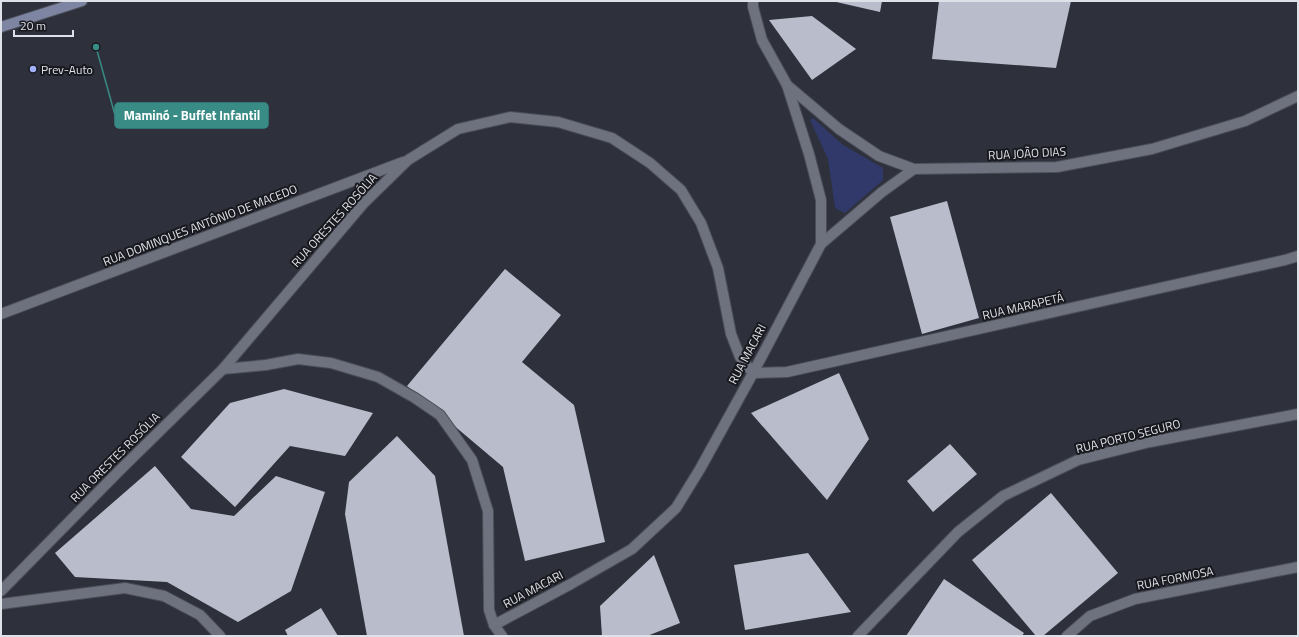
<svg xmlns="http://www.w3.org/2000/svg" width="1299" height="637" font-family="'Titillium Web',sans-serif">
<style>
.green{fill:#303969}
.building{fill:#b9bdcb}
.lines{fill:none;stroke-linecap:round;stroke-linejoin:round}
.minor-casing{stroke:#4a4d56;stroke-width:12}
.secondary-casing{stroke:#4a4d56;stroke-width:12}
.minor{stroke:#6e717e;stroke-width:10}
.secondary{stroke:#7e85a2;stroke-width:10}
.poi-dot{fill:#a2b2fd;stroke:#18191e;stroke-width:1.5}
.labels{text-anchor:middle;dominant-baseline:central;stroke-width:4;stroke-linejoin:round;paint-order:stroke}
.poi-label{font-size:12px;fill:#dfe1e8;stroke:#18191e;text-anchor:start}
.street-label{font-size:12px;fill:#dfe1e8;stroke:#18191e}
.leader{fill:none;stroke:#398b86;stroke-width:1.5}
.callout-dot{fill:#398b86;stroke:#18191e;stroke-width:1.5}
.callout{fill:#398b86;stroke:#398b86;stroke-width:1.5}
.callout-label{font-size:13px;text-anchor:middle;font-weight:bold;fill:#fff}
</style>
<rect width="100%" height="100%" fill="#2e313c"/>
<path class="green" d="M813 118 843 145 883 168V180L845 213 835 208 828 159 810 120Z"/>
<g class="building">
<path d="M832 1H882L880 12Z"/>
<path d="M939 1H1071L1056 68 932 59Z"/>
<path d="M812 16 856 49 812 80 769 20Z"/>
<path d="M947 201 979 318 922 334 890 217Z"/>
<path d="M505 269 561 315 522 362 574 405 605 542 525 561 503 467 407 386Z"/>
<path d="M839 373 869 439 827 500 751 413Z"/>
<path d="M284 389 373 413 345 456 290 446 235 507 181 457 230 403Z"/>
<path d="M397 436 435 476 464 636H367L345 514 349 482Z"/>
<path d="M950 444 977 474 933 512 907 481Z"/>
<path d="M155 466 191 509 234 516 276 476 325 492 291 591 238 622 167 582 75 577 55 553Z"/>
<path d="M1051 493 1118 573 1043 636H1036L972 560Z"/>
<path d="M808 553 851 612 745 630 734 565Z"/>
<path d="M654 555 680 623 647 636H602L600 606Z"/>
<path d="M944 579 1024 633 1022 636H906Z"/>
<path d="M321 608 338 636H288L285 630Z"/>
</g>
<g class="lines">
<defs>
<g id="minor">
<path d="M787 85 839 129 879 156 914 169"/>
<path d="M821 244 882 192 914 169 1057 167 1152 149 1245 121 1298 96"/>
<path d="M1 314 403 162"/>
<path d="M223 369 266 365 298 359 331 363 378 377 415 398 440 415 472 460 488 511 489 610 494 625 502 636"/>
<path d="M1 591 120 470 223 369 363 204 408 160 458 129 510 117 558 122 612 138 650 163 681 190 701 223 718 268 731 334 740 357 753 373 787 372 1285 260 1298 256"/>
<path d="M1 604 125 588 164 596 200 615 220 636"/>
<path d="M494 625 571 584 632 549 676 508 700 469 753 373 821 244V200L809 154 787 85 762 40 753 7V1"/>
<path d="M858 636 958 532 1003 496 1078 460 1150 442 1298 414"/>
<path d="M1067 636 1090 616 1135 599 1298 567"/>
</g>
<path id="secondary" d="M1 27 82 1"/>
</defs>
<use href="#minor" class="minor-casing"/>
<use href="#secondary" class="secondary-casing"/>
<use href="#minor" class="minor"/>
<use href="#secondary" class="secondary"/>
</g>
<circle class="poi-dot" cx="33" cy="69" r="4"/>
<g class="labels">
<g class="poi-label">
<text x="41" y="69">Prev-Auto</text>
</g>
<g class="street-label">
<text transform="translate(1027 153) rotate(-3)">RUA JOÃO DIAS</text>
<text transform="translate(334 220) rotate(-48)">RUA ORESTES ROSÓLIA</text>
<text transform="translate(200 225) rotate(-21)">RUA DOMINQUES ANTÔNIO DE MACEDO</text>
<text transform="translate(1023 306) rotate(-13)">RUA MARAPETÁ</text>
<text transform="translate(747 354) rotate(-62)">RUA MACARI</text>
<text transform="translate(1128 436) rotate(-14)">RUA PORTO SEGURO</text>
<text transform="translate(115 457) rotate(-45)">RUA ORESTES ROSÓLIA</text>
<text transform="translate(1175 578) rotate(-11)">RUA FORMOSA</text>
<text transform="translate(533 589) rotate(-28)">RUA MACARI</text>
</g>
</g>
<path class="leader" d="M96 47L115 115"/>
<circle class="callout-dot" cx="96" cy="47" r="4"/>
<rect class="callout" x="115" y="103" width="153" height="25" rx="4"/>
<g class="callout-label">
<text x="192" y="120">Maminó - Buffet Infantil</text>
</g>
<rect width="1299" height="637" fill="none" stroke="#dfe1e8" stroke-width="4"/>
<path d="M14 30v6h59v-6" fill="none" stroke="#dfe1e8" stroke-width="2"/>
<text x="20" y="30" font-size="12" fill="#dfe1e8" stroke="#18191e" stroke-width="3" paint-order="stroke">20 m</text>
</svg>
